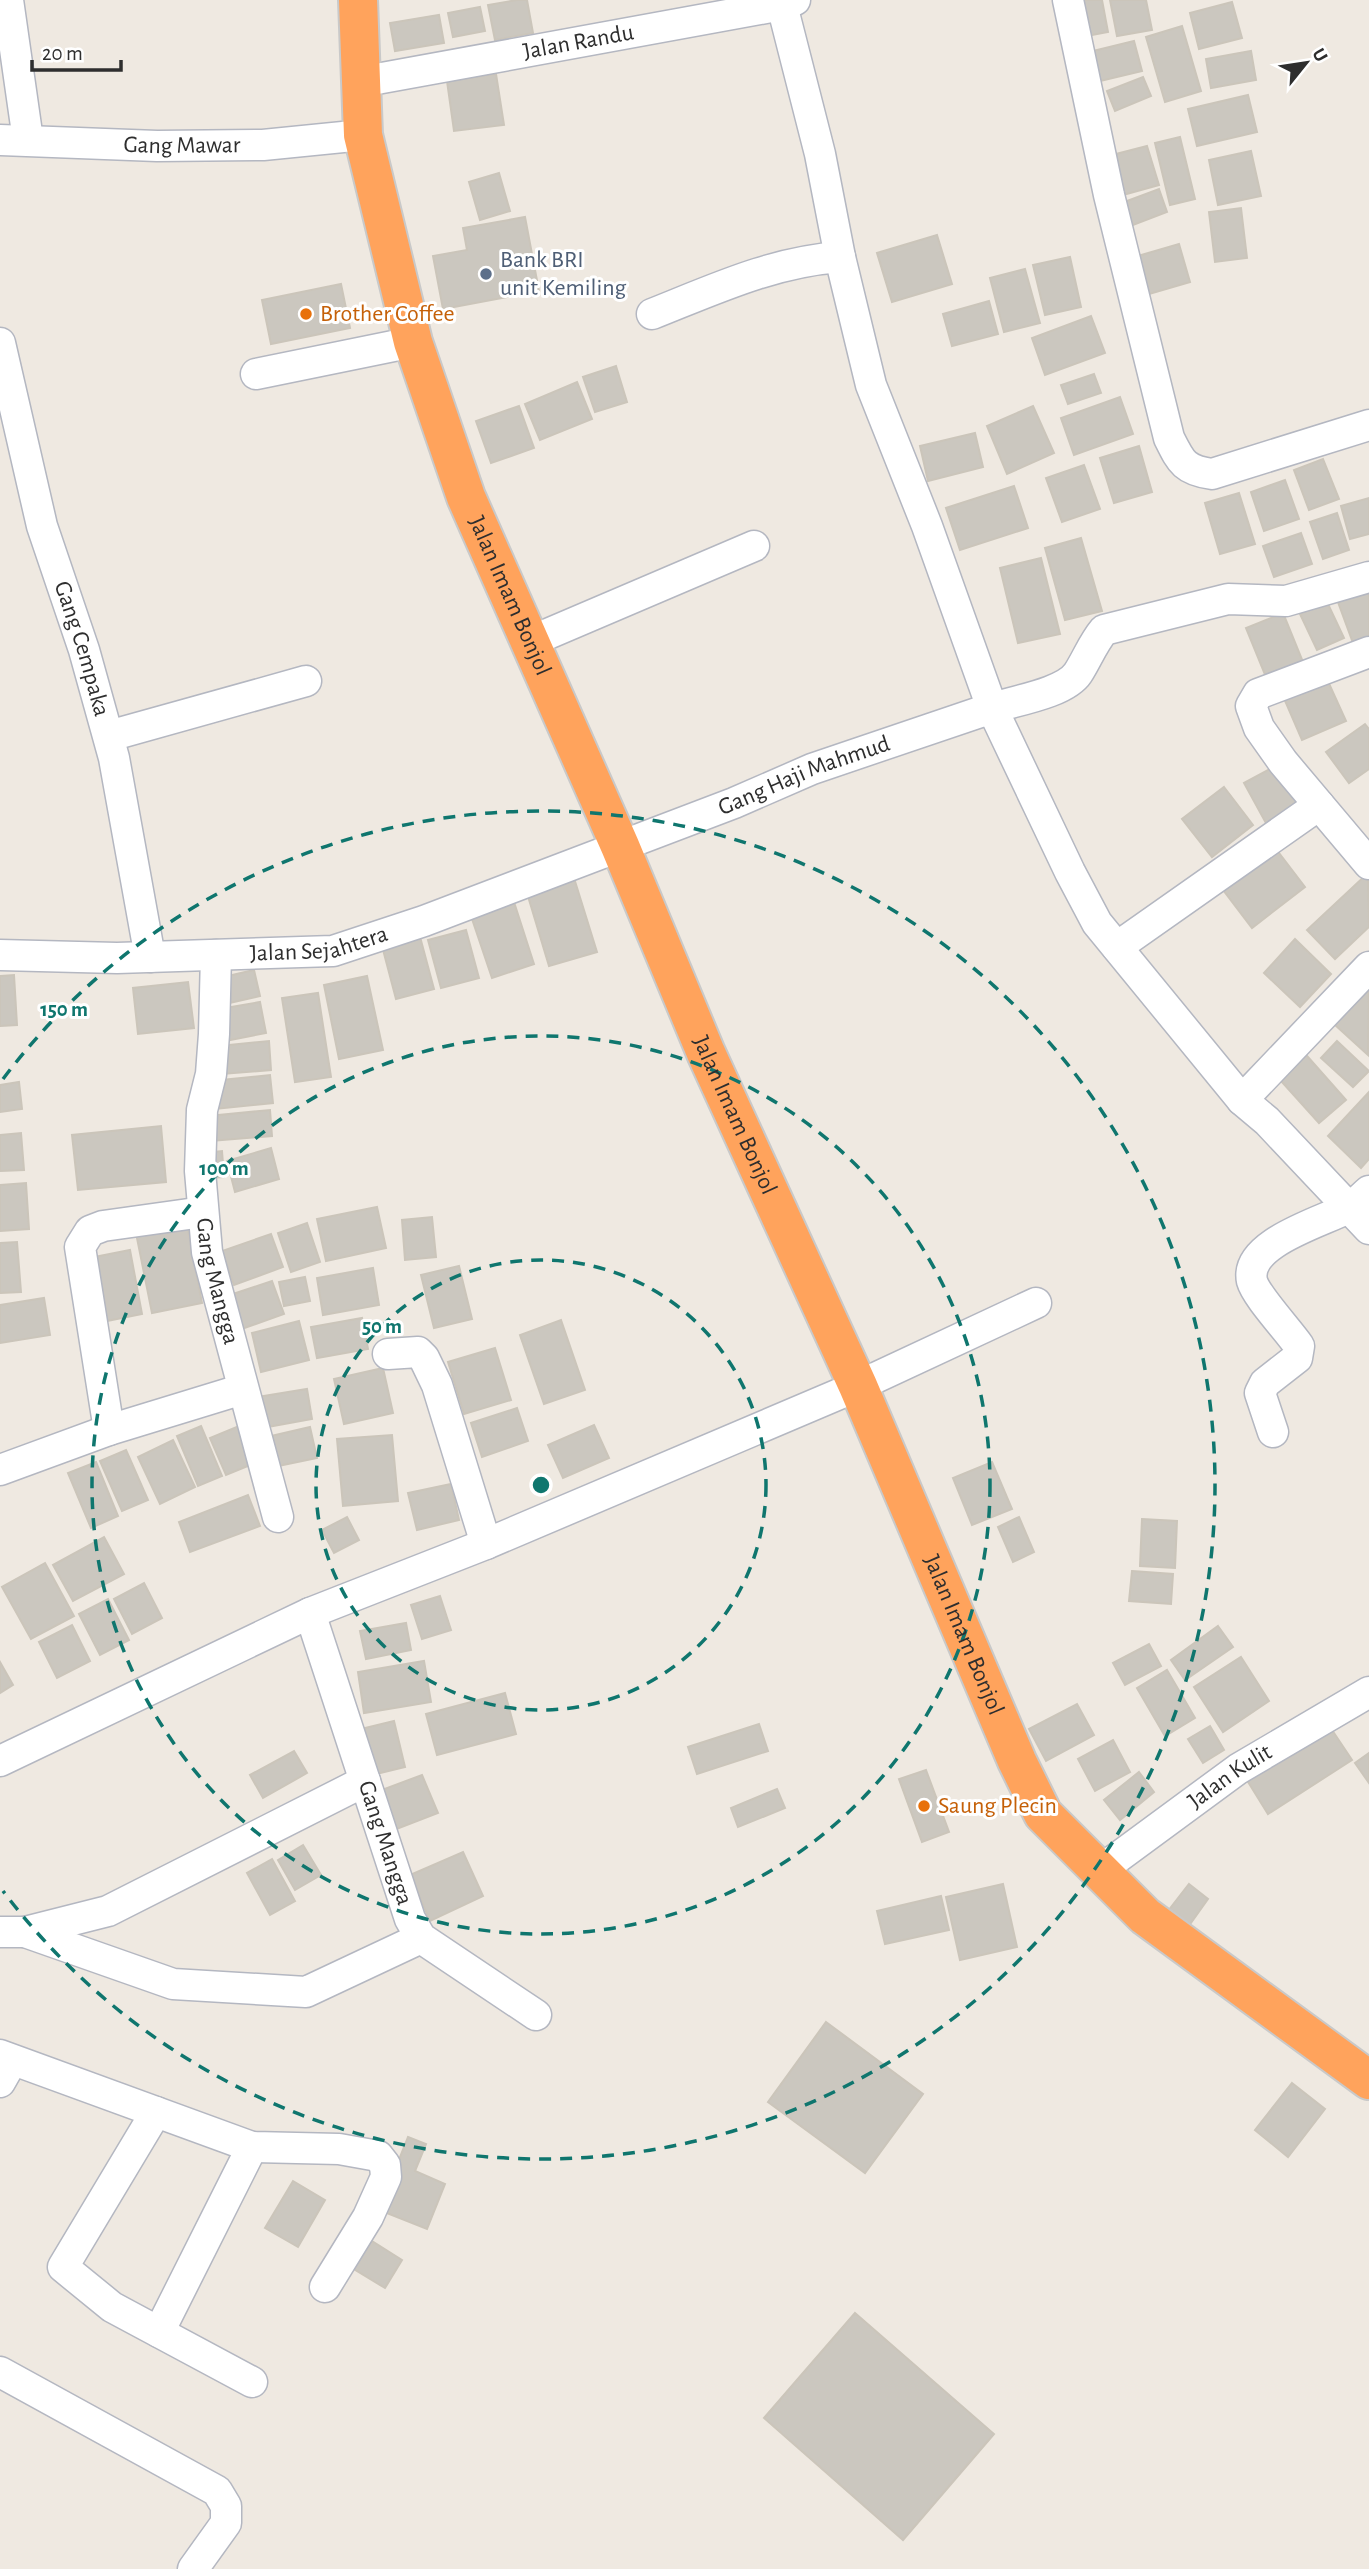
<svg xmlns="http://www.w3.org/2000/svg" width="1369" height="2569" font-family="'Alegreya Sans',sans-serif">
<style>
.building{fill:#cbc7bf;stroke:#cbc5ba;stroke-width:2}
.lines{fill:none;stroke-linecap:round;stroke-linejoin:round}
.street-casing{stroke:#b4b7c1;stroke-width:33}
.highway-casing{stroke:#c9c9c9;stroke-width:42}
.street{stroke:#fff;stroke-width:30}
.highway{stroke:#ffa35c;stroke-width:38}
.ring{fill:none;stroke:#0f766e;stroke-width:3.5;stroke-dasharray:12 9}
.service-dot{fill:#5c6f8a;stroke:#fff;stroke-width:2.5}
.food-dot{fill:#e8710a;stroke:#fff;stroke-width:2.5}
.labels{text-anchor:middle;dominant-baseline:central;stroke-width:6;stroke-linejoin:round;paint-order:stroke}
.street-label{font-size:24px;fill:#2e2e2e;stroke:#fff}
.service-label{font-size:24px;fill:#4e5e75;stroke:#fff;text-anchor:start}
.food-label{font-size:24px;fill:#c56008;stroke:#fff;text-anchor:start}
.centre{fill:#0f766e;stroke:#fff;stroke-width:3.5}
.ring-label{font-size:21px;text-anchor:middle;font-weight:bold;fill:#0f766e;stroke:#fff;stroke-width:6;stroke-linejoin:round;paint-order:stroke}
</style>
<rect width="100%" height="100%" fill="#efe9e1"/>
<g class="building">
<path d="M517 0H527L533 33 495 40 488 5Z"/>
<path d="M1073 0H1102L1108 32 1081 37Z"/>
<path d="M1110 0H1146L1152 30 1117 36Z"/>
<path d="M1232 2 1242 38 1199 49 1190 13Z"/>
<path d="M480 7 485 31 453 37 448 13Z"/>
<path d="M439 15 444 43 395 51 390 23Z"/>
<path d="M1182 26 1201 91 1165 102 1146 37Z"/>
<path d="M1134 41 1142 71 1100 81 1093 51Z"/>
<path d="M1251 51 1256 80 1211 88 1206 59Z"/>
<path d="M496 74 504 125 454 131 447 81Z"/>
<path d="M1143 77 1151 96 1115 111 1107 91Z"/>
<path d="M1248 95 1257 132 1197 146 1188 109Z"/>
<path d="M1180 137 1195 199 1170 205 1155 143Z"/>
<path d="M1147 146 1159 185 1123 195 1112 155Z"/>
<path d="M1251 151 1261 196 1218 205 1209 160Z"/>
<path d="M499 173 510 211 480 220 469 182Z"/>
<path d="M1159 189 1167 212 1133 225 1124 202Z"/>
<path d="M1241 208 1247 258 1215 262 1209 212Z"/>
<path d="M525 217 539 291 443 309 433 256 467 250 463 228Z"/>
<path d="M937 235 952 284 892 302 877 253Z"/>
<path d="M1179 244 1190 282 1149 294 1138 256Z"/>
<path d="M1070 257 1081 307 1045 315 1033 265Z"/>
<path d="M1025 269 1040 323 1004 332 990 278Z"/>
<path d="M341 284 350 328 271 344 262 300Z"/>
<path d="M989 301 998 334 952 346 943 314Z"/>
<path d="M1091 316 1105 353 1045 375 1032 338Z"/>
<path d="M616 366 627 402 595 412 583 377Z"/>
<path d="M1094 374 1101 393 1068 404 1061 385Z"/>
<path d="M577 382 592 419 540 440 525 404Z"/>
<path d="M1120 397 1133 434 1074 455 1061 418Z"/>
<path d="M519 406 534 448 491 463 476 421Z"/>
<path d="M1033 406 1054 453 1007 474 987 426Z"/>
<path d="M975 433 983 467 928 481 920 446Z"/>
<path d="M1139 446 1152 492 1114 503 1100 458Z"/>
<path d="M1323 459 1339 499 1309 510 1294 470Z"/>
<path d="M1084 465 1100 509 1062 522 1046 478Z"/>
<path d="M1285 480 1299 519 1264 531 1251 492Z"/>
<path d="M1014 486 1028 528 960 550 946 508Z"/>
<path d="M1239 493 1255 544 1220 554 1205 503Z"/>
<path d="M1369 498V534L1350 539 1341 506Z"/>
<path d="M1337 513 1349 550 1323 559 1310 522Z"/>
<path d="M1301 533 1312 564 1274 577 1263 546Z"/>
<path d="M1081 538 1102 611 1065 620 1045 548Z"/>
<path d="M1041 558 1060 634 1018 643 1000 568Z"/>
<path d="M1369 591V637L1353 643 1338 602Z"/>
<path d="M1327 602 1344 638 1317 650 1300 614Z"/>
<path d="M1283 613 1305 667 1268 682 1246 628Z"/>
<path d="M1326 677 1346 721 1302 740 1283 696Z"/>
<path d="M1365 724 1369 729V769L1349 783 1326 752Z"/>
<path d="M1283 762 1305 805 1267 825 1244 783Z"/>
<path d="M1224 787 1253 825 1212 857 1182 819Z"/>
<path d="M1273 845 1305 887 1252 928 1220 886Z"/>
<path d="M1368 873 1369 927 1335 959 1307 930Z"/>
<path d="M574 878 597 952 549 966 527 893Z"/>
<path d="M514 902 534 964 492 978 471 916Z"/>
<path d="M466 930 479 978 441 988 428 940Z"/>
<path d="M419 933 434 989 396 999 381 942Z"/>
<path d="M1295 939 1331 974 1300 1007 1264 973Z"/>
<path d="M254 970 260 996 225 1004 219 978Z"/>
<path d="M14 975 17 1025 0 1026V976Z"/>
<path d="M367 976 383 1050 339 1059 324 985Z"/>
<path d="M188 982 194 1028 138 1034 133 988Z"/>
<path d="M1366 989 1369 991 1368 1055 1335 1025Z"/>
<path d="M318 993 331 1077 295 1082 282 998Z"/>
<path d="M260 1002 266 1033 225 1041 219 1009Z"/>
<path d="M269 1041 271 1070 222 1074 220 1046Z"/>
<path d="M1337 1041 1369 1071 1353 1087 1321 1058Z"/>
<path d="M1300 1048 1346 1100 1319 1123 1273 1072Z"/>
<path d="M270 1075 273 1103 215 1109 212 1081Z"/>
<path d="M19 1082 22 1109 0 1112V1085Z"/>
<path d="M1369 1092V1159L1361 1168 1328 1136Z"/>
<path d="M270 1110 272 1136 211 1141 209 1116Z"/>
<path d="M161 1126 166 1182 78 1190 72 1135Z"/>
<path d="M21 1133 24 1170 0 1171V1135Z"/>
<path d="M271 1148 279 1179 235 1192 227 1161Z"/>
<path d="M222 1151 224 1177 207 1178 204 1153Z"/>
<path d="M26 1183 29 1229 0 1231V1185Z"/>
<path d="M377 1207 386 1248 326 1261 317 1219Z"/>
<path d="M432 1217 436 1257 405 1260 402 1220Z"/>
<path d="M307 1223 320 1262 291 1272 278 1233Z"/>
<path d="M187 1224 202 1303 152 1313 136 1233Z"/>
<path d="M271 1234 283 1267 234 1285 222 1251Z"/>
<path d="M17 1242 21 1292 0 1293V1243Z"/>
<path d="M130 1250 142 1314 97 1323 84 1259Z"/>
<path d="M459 1266 472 1319 434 1328 421 1275Z"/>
<path d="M373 1268 379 1305 323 1315 317 1278Z"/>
<path d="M305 1277 310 1301 284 1306 279 1282Z"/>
<path d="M272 1281 284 1314 236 1331 224 1297Z"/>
<path d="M44 1298 50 1335 0 1343V1305Z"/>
<path d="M362 1318 368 1349 317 1358 311 1327Z"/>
<path d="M561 1320 585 1390 544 1404 520 1335Z"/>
<path d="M299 1321 309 1360 261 1372 252 1333Z"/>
<path d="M495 1348 511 1400 464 1414 448 1362Z"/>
<path d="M383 1368 393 1413 344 1424 334 1379Z"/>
<path d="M307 1389 312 1419 262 1428 257 1397Z"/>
<path d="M517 1408 528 1441 482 1457 471 1423Z"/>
<path d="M594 1425 609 1458 563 1478 548 1445Z"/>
<path d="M201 1426 222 1476 198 1486 177 1436Z"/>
<path d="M239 1426 255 1463 226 1475 210 1438Z"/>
<path d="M310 1427 317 1458 278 1466 271 1436Z"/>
<path d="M392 1435 398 1501 343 1506 337 1439Z"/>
<path d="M173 1440 195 1487 160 1504 138 1457Z"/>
<path d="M126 1450 148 1500 122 1511 100 1461Z"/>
<path d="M96 1462 118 1516 91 1528 68 1473Z"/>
<path d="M992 1462 1012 1509 972 1525 953 1478Z"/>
<path d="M451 1484 459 1520 417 1530 408 1493Z"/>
<path d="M248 1495 260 1526 190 1552 179 1522Z"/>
<path d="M347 1517 359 1540 334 1553 322 1530Z"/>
<path d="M1019 1517 1034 1552 1013 1562 998 1527Z"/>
<path d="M1142 1519 1177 1521 1175 1568 1140 1566Z"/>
<path d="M104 1537 124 1574 73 1601 53 1565Z"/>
<path d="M45 1563 74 1616 31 1639 2 1587Z"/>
<path d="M1132 1571 1173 1574 1171 1604 1129 1601Z"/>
<path d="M144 1583 162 1618 132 1634 114 1599Z"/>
<path d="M440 1596 451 1630 422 1639 411 1605Z"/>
<path d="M108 1599 129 1640 100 1655 79 1614Z"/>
<path d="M406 1623 411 1650 366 1659 360 1631Z"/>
<path d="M72 1625 90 1661 57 1678 39 1642Z"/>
<path d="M1218 1626 1233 1647 1185 1680 1171 1660Z"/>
<path d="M1149 1644 1161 1666 1125 1685 1113 1663Z"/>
<path d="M1241 1657 1269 1701 1223 1732 1194 1687Z"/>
<path d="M424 1661 431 1702 364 1713 358 1672Z"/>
<path d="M0 1662 13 1685 0 1693Z"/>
<path d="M1167 1670 1195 1718 1165 1736 1137 1688Z"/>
<path d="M505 1693 516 1734 437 1755 426 1714Z"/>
<path d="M1077 1704 1094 1735 1046 1761 1029 1729Z"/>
<path d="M394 1721 405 1767 372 1775 361 1729Z"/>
<path d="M759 1724 768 1751 697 1774 688 1747Z"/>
<path d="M1328 1724 1352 1760 1268 1814 1245 1777Z"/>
<path d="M1210 1726 1224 1750 1203 1763 1188 1739Z"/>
<path d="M1113 1740 1130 1772 1095 1791 1078 1759Z"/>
<path d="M294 1751 307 1773 263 1798 250 1775Z"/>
<path d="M1369 1753V1783L1355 1763Z"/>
<path d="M926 1770 949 1832 922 1842 899 1779Z"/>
<path d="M1139 1772 1154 1792 1120 1820 1104 1800Z"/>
<path d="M422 1775 438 1813 394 1830 379 1791Z"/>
<path d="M777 1789 785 1808 738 1827 731 1808Z"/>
<path d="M303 1845 321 1875 295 1890 278 1860Z"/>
<path d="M463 1852 483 1896 430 1921 410 1875Z"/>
<path d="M272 1859 295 1901 270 1915 247 1873Z"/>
<path d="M1003 1884 1017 1947 960 1960 946 1897Z"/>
<path d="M1189 1884 1208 1899 1188 1927 1168 1911Z"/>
<path d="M941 1896 949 1930 885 1944 877 1911Z"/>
<path d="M826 2022 923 2094 865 2173 768 2102Z"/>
<path d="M1292 2083 1325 2109 1288 2157 1255 2130Z"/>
<path d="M408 2137 426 2144 415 2171 445 2184 427 2229 379 2210Z"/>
<path d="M293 2181 325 2200 298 2247 265 2228Z"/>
<path d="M372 2241 402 2260 385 2288 352 2268Z"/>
<path d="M855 2313 994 2434 903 2540 764 2418Z"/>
</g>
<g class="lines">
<defs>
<g id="street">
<path d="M8 0 28 140"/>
<path d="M1068 0 1109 195 1169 438C1181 462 1184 470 1212 474L1369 425"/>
<path d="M782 5 820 154 840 257 871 385 927 526 992 708C1014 701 1065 693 1078 673 1087 659 1093 643 1104 630L1228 599 1286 601 1369 577"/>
<path id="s1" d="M360 82 782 5 795 0"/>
<path id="s2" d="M0 140 157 146 263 145 363 135"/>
<path d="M652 314C715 289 772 262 840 257"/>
<path id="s3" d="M0 343 42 526 84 650 114 758 150 957"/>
<path d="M256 374 413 342"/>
<path d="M529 642 754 546"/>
<path d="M1369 652 1258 694 1251 706 1259 728 1283 762 1369 864"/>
<path d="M109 736 306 681"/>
<path d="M1117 947 1319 805"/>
<path id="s4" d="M0 955 117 958 333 951 424 921 734 803 812 769 992 708 1070 872 1097 923 1242 1100 1267 1121 1369 1229"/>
<path id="s5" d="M216 955 214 1034 211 1074 202 1110 200 1171 207 1252 278 1517"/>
<path d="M1242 1100 1369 967"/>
<path d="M388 1354 418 1352 424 1358 437 1385 486 1544"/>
<path d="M109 1430 80 1247 90 1231 103 1226 203 1212"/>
<path d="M1273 1432 1260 1393 1265 1383 1297 1358 1299 1346C1288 1330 1256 1296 1252 1281 1244 1243 1322 1222 1348 1208 1356 1204 1362 1197 1369 1191"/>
<path d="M0 1470 109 1430 243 1389"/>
<path id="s6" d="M310 1613 410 1919 421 1938 536 2015"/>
<path d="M0 1761 310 1613 486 1544 858 1386 1036 1303"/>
<path id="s7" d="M1098 1872 1238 1769 1369 1692"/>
<path d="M0 1932H25L108 1911 365 1781"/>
<path d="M25 1932 173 1984 306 1992 421 1938"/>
<path d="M0 2055 252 2147 339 2149 378 2156 385 2165 386 2177 368 2217 325 2287"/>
<path d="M0 2082 12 2061"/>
<path d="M156 2112 63 2267 112 2307 252 2382"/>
<path d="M159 2332 252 2147"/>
<path d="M0 2372 217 2491 226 2506V2523L193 2569"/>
</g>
<g id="highway">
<path id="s8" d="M358 0 363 135 413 342 466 497 620 846 706 1053 858 1386 1017 1761 1043 1814 1145 1916 1369 2080"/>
</g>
</defs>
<use href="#street" class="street-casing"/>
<use href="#highway" class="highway-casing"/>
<use href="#street" class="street"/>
<use href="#highway" class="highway"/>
</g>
<g class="ring">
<circle cx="541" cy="1485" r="225"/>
<circle cx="541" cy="1485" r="449"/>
<path d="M3 1079A674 674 0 1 1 3 1891"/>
</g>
<circle class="service-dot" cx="486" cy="274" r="7"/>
<g class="food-dot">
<circle cx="306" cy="314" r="7"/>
<circle cx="924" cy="1806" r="7"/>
</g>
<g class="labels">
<g class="street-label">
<text stroke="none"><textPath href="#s1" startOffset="222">Jalan Randu</textPath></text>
<text stroke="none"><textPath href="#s2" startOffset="182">Gang Mawar</textPath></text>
<text stroke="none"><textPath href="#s8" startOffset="620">Jalan Imam Bonjol</textPath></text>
<text stroke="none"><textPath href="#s3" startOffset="317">Gang Cempaka</textPath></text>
<text stroke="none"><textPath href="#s4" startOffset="836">Gang Haji Mahmud</textPath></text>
<text stroke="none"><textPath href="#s4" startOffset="320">Jalan Sejahtera</textPath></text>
<text stroke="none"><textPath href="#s8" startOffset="1186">Jalan Imam Bonjol</textPath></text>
<text stroke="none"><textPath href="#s5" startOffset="329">Gang Mangga</textPath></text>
<text stroke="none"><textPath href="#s8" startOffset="1754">Jalan Imam Bonjol</textPath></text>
<text stroke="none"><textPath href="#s7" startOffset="163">Jalan Kulit</textPath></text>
<text stroke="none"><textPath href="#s6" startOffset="242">Gang Mangga</textPath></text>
</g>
<g class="service-label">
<text x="500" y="260">Bank BRI<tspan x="500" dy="28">unit Kemiling</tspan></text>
</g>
<g class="food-label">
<text x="320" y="314">Brother Coffee</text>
<text x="938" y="1806">Saung Plecin</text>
</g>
</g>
<circle cx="541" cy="1485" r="10" class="centre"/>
<g class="ring-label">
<text x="64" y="1016">150 m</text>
<text x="224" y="1175">100 m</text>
<text x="382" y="1333">50 m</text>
</g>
<g transform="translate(1306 63) rotate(60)" stroke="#ffffff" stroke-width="5" paint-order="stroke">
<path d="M0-5L12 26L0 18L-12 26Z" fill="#2e2e2e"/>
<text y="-10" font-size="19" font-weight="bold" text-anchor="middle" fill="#2e2e2e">U</text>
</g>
<path d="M32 60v10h89v-10" fill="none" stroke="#2e2e2e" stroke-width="3.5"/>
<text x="42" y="60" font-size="21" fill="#2e2e2e" stroke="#ffffff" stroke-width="5" paint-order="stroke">20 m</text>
</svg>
